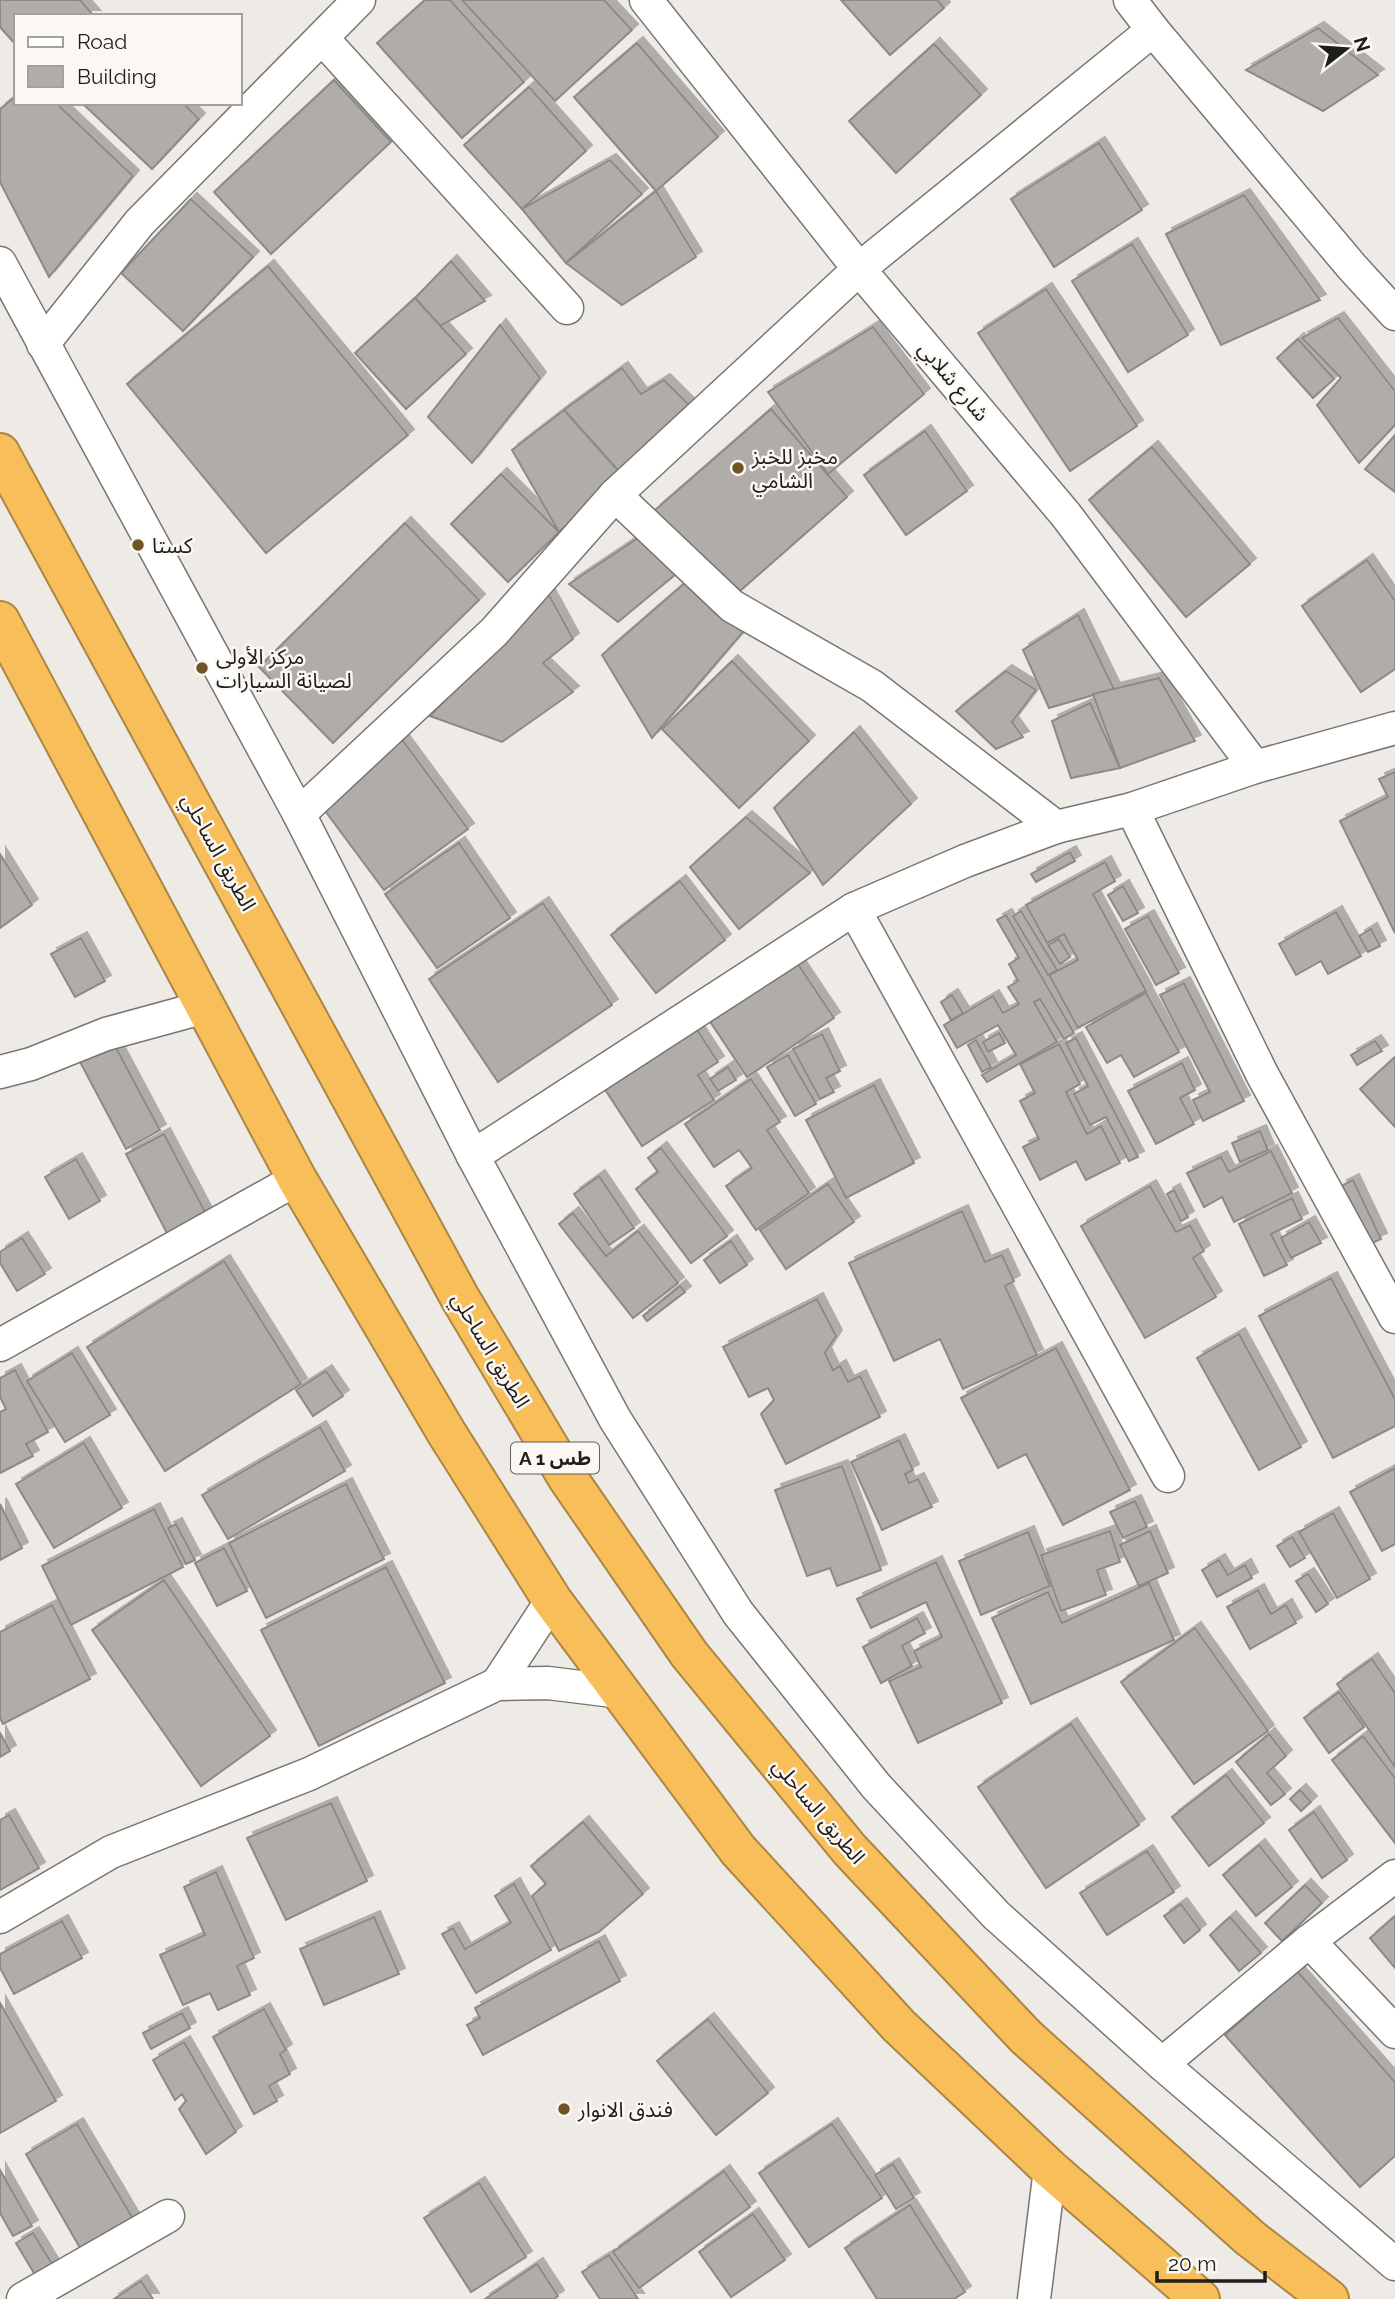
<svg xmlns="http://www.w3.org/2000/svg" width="1395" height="2299" font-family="Raleway,'Noto Sans Arabic',sans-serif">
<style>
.building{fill:#b0ada8;stroke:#8d8a85;stroke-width:2;filter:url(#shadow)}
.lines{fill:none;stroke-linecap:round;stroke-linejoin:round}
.street-casing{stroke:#797671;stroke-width:35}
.highway-casing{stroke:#ab8644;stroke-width:42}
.street{stroke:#fff;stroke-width:32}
.highway{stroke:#f7be5a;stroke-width:38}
.poi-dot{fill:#6e5426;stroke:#fbf8f3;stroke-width:2.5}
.labels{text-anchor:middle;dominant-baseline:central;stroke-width:5;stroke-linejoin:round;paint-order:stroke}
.shield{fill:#fbf8f3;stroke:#615f5c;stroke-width:2}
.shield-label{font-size:19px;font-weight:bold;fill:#1f1e1c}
.street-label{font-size:21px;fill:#1f1e1c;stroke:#fbf8f3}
.poi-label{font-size:21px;fill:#1f1e1c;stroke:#fbf8f3;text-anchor:start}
</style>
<defs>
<filter id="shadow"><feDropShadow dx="6" dy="-6" stdDeviation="0" flood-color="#0004"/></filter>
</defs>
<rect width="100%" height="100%" fill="#eeebe6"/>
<g class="building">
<path d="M0 0H80L94 16H16V45L0 27Z"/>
<path d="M425 0H450L524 82 462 138 377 43Z"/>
<path d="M462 0H604L632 30 555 101Z"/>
<path d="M841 0H937L944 8 890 55Z"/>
<path d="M1318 28 1378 75 1323 111 1246 70Z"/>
<path d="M637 43 718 137 656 191 574 97Z"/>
<path d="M934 44 981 95 896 173 849 121Z"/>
<path d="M334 80 391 142 271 254 214 192Z"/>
<path d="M529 87 586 151 522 209 464 145Z"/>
<path d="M16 96V103H56L133 176 49 277 0 182V109Z"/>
<path d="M82 103H183L199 119 152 169Z"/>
<path d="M1099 143 1142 210 1054 267 1011 199Z"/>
<path d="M610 160 642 194 566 263 522 209Z"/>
<path d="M656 191 696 257 622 305 566 263Z"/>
<path d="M1244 195 1320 300 1221 345 1166 234Z"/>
<path d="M191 199 253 257 183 331 121 273Z"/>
<path d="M1132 244 1188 335 1128 372 1072 281Z"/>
<path d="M451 261 485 301 440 326 415 298Z"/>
<path d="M268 266 408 435 266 553 127 384Z"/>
<path d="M1046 289 1137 426 1070 471 978 333Z"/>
<path d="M415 298 466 354 406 409 355 353Z"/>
<path d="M1338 318 1395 391V425L1359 463 1317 405 1341 378 1302 338Z"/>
<path d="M500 325 540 378 472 463 428 417Z"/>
<path d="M873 327 924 394 828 474 768 392Z"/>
<path d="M1298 339 1334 379 1313 398 1277 358Z"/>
<path d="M622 368 641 394 664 380 690 406 622 475 564 410Z"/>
<path d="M771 409 847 497 732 598 655 510Z"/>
<path d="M564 410 622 475 559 532 512 450Z"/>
<path d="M925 431 967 491 906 535 864 475Z"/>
<path d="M1395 435V492L1365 469Z"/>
<path d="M1152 447 1250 564 1186 617 1089 500Z"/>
<path d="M501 474 559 532 508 582 451 524Z"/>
<path d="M405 523 479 600 333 743 259 667Z"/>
<path d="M647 532 676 574 618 622 569 584Z"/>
<path d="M1367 560 1395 601V669L1361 692 1302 606Z"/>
<path d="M686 582 749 625 652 738 602 655Z"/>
<path d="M548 593 573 639 543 663 573 692 502 742 430 716Z"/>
<path d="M1078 615 1114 689 1049 708 1023 650Z"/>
<path d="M732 661 809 741 739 808 662 729Z"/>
<path d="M1006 671 1036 690 1012 722 1023 737 996 749 956 711Z"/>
<path d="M1159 678 1195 741 1120 768 1093 694Z"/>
<path d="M1090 703 1120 768 1071 778 1052 721Z"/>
<path d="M854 732 911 804 823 885 774 808Z"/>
<path d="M401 738 468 829 384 890 317 800Z"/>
<path d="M1395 772V933L1340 821 1388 797 1379 779Z"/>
<path d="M746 817 810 873 739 929 690 867Z"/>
<path d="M459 843 510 918 437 968 385 894Z"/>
<path d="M1070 852 1075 861 1036 882 1031 874Z"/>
<path d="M0 854 32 905 0 928Z"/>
<path d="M1105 862 1115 881 1093 894 1146 991 1078 1028 1049 975 1078 960 1064 934 1047 943 1026 905Z"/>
<path d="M680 881 725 940 656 993 611 935Z"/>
<path d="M1123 886 1138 913 1123 921 1108 895Z"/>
<path d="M543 903 612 1005 498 1082 429 979Z"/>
<path d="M1021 911 1057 970 1048 975 1013 916Z"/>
<path d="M1336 912 1361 956 1328 974 1321 961 1296 975 1279 944Z"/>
<path d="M1006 915 1074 1033 1064 1039 1040 999 1034 1002 1057 1042 987 1082 982 1075 1016 1055 998 1025 957 1048 944 1025 993 996 1003 1013 1019 1004 1008 987 1018 981 1009 964 1019 958 997 920Z"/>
<path d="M1148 916 1179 973 1156 985 1125 929Z"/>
<path d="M1371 929 1380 946 1368 952 1359 936Z"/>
<path d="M81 938 105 981 75 997 51 954Z"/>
<path d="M1059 939 1070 957 1060 964 1048 945Z"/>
<path d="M796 961 834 1018 747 1077 709 1020Z"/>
<path d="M1184 983 1244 1101 1203 1121 1193 1100 1210 1092 1160 995Z"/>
<path d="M1146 993 1179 1052 1134 1077 1121 1055 1107 1063 1086 1027Z"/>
<path d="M952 995 963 1013 951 1020 941 1002Z"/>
<path d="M696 1028 718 1062 698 1075 714 1100 642 1146 604 1088Z"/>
<path d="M999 1033 1005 1043 988 1052 983 1042Z"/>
<path d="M822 1034 840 1071 826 1078 834 1092 820 1099 793 1049Z"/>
<path d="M1076 1038 1138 1157 1129 1161 1106 1117 1090 1125 1074 1094 1088 1086 1066 1043Z"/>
<path d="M976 1040 991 1067 982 1072 968 1045Z"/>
<path d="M1375 1041 1382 1051 1357 1065 1351 1055Z"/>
<path d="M113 1042 160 1130 126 1149 79 1060Z"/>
<path d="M1059 1044 1080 1084 1066 1092 1087 1134 1101 1126 1120 1163 1086 1180 1076 1161 1040 1180 1023 1147 1039 1139 1020 1101 1035 1093 1020 1064Z"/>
<path d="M788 1055 816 1104 795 1116 767 1067Z"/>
<path d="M1395 1057V1127L1360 1089Z"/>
<path d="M1182 1063 1195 1090 1180 1098 1194 1124 1156 1144 1128 1091Z"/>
<path d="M728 1067 736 1080 718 1091 710 1079Z"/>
<path d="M751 1079 780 1122 767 1130 809 1193 756 1230 726 1186 752 1168 739 1150 714 1167 685 1124Z"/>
<path d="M874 1085 914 1163 846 1198 806 1120Z"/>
<path d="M1260 1131 1268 1150 1240 1162 1232 1143Z"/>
<path d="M164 1134 211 1223 172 1243 126 1154Z"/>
<path d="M661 1148 727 1236 691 1263 636 1189 658 1172 648 1158Z"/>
<path d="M1271 1151 1292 1193 1234 1222 1222 1197 1204 1207 1187 1173 1221 1157 1229 1172Z"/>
<path d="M76 1159 100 1201 69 1219 45 1177Z"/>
<path d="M599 1176 634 1228 609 1245 574 1194Z"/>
<path d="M1353 1180 1381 1239 1370 1244 1341 1186Z"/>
<path d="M828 1184 854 1222 786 1269 760 1230Z"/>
<path d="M1150 1186 1176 1232 1190 1225 1204 1251 1193 1258 1216 1297 1145 1338 1081 1226Z"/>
<path d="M1174 1190 1188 1217 1181 1221 1167 1194Z"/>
<path d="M1292 1198 1302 1219 1271 1234 1287 1265 1264 1276 1239 1224Z"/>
<path d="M962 1211 985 1262 1002 1255 1014 1281 1005 1286 1037 1355 963 1389 940 1339 894 1361 849 1263Z"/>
<path d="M573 1213 606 1256 638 1231 678 1283 633 1318 559 1224Z"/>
<path d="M1309 1222 1321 1243 1291 1258 1281 1238Z"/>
<path d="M22 1238 45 1274 17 1291 0 1263V1252Z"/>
<path d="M731 1241 747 1265 720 1283 704 1260Z"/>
<path d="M224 1261 301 1384 165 1471 87 1347Z"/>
<path d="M1331 1278 1395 1399V1426L1333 1458 1259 1316Z"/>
<path d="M680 1286 685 1292 647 1321 643 1316Z"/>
<path d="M817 1299 836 1336 825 1353 833 1370 840 1366 848 1382 860 1376 880 1417 786 1464 761 1414 774 1400 768 1388 749 1397 723 1347Z"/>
<path d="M1239 1334 1301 1447 1259 1470 1197 1358Z"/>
<path d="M1056 1348 1130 1490 1063 1525 1026 1454 998 1468 961 1398Z"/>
<path d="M72 1353 110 1415 65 1442 27 1381Z"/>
<path d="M15 1370 48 1432 26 1444 33 1456 0 1473V1412L6 1409 0 1397V1378Z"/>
<path d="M326 1371 343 1396 313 1416 296 1390Z"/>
<path d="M320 1427 345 1471 228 1539 202 1495Z"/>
<path d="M899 1440 913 1470 905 1474 909 1483 918 1479 932 1507 882 1530 851 1462Z"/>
<path d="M84 1443 122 1508 54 1548 16 1484Z"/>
<path d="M842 1466 881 1570 837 1586 830 1568 807 1576 775 1490Z"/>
<path d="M1395 1468V1544L1382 1551 1350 1492Z"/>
<path d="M346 1484 384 1559 266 1618 229 1543Z"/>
<path d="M1135 1501 1147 1527 1123 1538 1110 1512Z"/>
<path d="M0 1504 22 1548 0 1560Z"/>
<path d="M154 1509 183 1567 71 1625 42 1566Z"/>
<path d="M1333 1513 1370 1579 1337 1598 1299 1532Z"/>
<path d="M176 1524 195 1560 186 1564 168 1528Z"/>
<path d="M1110 1531 1120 1562 1097 1570 1106 1595 1061 1611 1041 1555Z"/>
<path d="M1150 1531 1168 1573 1139 1586 1120 1545Z"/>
<path d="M1028 1532 1050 1586 981 1615 959 1561Z"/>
<path d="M1292 1537 1305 1558 1290 1567 1277 1546Z"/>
<path d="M224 1548 247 1591 217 1606 195 1563Z"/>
<path d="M1219 1560 1228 1575 1245 1565 1252 1578 1217 1597 1202 1570Z"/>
<path d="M936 1562 1002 1703 918 1743 889 1681 921 1667 914 1651 942 1637 926 1602 871 1628 857 1599Z"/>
<path d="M386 1567 445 1683 319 1746 261 1630Z"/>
<path d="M1308 1574 1328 1604 1316 1612 1296 1581Z"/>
<path d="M164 1580 270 1736 201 1786 92 1630Z"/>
<path d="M1149 1583 1174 1640 1031 1704 992 1618 1048 1592 1062 1623Z"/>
<path d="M1258 1590 1271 1614 1286 1605 1296 1623 1250 1649 1227 1607Z"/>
<path d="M52 1605 90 1679 3 1724 0 1718V1632Z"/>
<path d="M917 1618 925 1633 902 1646 912 1666 881 1683 863 1647Z"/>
<path d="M1195 1628 1268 1731 1194 1784 1121 1682Z"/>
<path d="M1372 1659 1395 1693V1767L1337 1684Z"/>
<path d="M1339 1692 1364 1727 1329 1753 1304 1718Z"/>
<path d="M1071 1724 1139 1825 1046 1888 978 1787Z"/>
<path d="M0 1733 10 1751 0 1757Z"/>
<path d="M1269 1734 1286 1756 1267 1773 1285 1794 1271 1805 1236 1762Z"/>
<path d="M1363 1736 1395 1778V1843L1332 1760Z"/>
<path d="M1226 1775 1264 1823 1209 1866 1172 1817Z"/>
<path d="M1300 1790 1311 1802 1301 1811 1290 1799Z"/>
<path d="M331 1803 367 1881 286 1920 247 1838Z"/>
<path d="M1314 1812 1347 1860 1322 1878 1289 1830Z"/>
<path d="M9 1815 39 1868 0 1890V1820Z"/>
<path d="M583 1822 643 1894 599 1932 559 1951 532 1896 546 1884 531 1866Z"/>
<path d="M1259 1845 1292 1887 1256 1916 1223 1875Z"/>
<path d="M1147 1851 1174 1892 1107 1935 1080 1893Z"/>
<path d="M216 1872 254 1958 237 1966 250 1995 218 2010 210 1993 183 2005 160 1955 205 1935 184 1887Z"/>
<path d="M514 1884 551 1950 476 1993 442 1934 453 1928 465 1949 511 1923 495 1896Z"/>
<path d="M1305 1885 1322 1903 1282 1941 1265 1923Z"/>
<path d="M1181 1904 1200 1930 1184 1943 1164 1916Z"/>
<path d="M1395 1916V1968L1370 1938Z"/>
<path d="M374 1917 399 1974 324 2005 300 1949Z"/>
<path d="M1230 1917 1261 1953 1239 1971 1210 1935Z"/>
<path d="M62 1921 82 1958 14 1994 0 1968V1954Z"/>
<path d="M599 1941 620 1981 483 2055 467 2025 480 2018 475 2008Z"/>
<path d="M1297 1971 1395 2082V2156L1360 2187 1225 2035Z"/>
<path d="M0 2003 56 2101 0 2133Z"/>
<path d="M264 2009 286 2050 280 2054 290 2074 269 2086 277 2101 254 2114 213 2037Z"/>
<path d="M182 2013 190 2028 151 2049 143 2033Z"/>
<path d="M708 2019 768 2093 716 2135 657 2061Z"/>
<path d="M184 2042 236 2132 206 2154 179 2109 186 2101 182 2094 175 2100 153 2060Z"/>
<path d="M77 2124 135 2222 83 2253 26 2154Z"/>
<path d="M832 2124 882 2198 809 2247 759 2173Z"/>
<path d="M893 2164 914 2198 896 2209 875 2175Z"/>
<path d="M0 2170 32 2226 13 2236 0 2213Z"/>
<path d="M724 2171 750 2207 639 2288 613 2252Z"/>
<path d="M479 2183 526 2257 471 2292 424 2218Z"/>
<path d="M910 2205 965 2292 954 2299H877L845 2248Z"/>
<path d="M753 2214 785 2260 731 2297 699 2252Z"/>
<path d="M33 2233 54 2267 37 2278 16 2243Z"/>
<path d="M609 2255 638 2299H600L582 2272Z"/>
<path d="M537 2264 558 2296 554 2299H485Z"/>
<path d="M141 2281 153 2299H114Z"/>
</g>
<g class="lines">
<defs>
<g id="street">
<path d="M646 0 859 269 1066 515 1255 767"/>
<path d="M1130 0 1153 30 1352 267 1395 314"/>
<path d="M322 38 567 308"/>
<path d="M0 263 299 814 473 1156 615 1419 738 1613 876 1786 996 1915 1162 2064 1395 2264"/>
<path d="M43 344 140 222 359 0"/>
<path d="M615 495 732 606 872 686 1056 827"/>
<path d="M1132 809 1262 1074 1395 1317"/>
<path d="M299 814 494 632 615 495 859 269 1153 30"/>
<path d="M854 909 1168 1476"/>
<path d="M0 1072 31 1064 106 1034 205 1007"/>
<path d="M473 1156 854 909 965 861 1056 827 1132 809 1255 767 1395 728"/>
<path d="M0 1345 297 1179"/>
<path d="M497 1684 552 1600"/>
<path d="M0 1917 111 1852 309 1774 497 1684 548 1683 621 1692"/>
<path d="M1309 1941 1395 2032"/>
<path d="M1162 2064 1309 1941 1395 1876"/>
<path d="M23 2299 168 2216"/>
<path d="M1034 2299 1050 2169"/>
</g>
<g id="highway">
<path d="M0 453 460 1298 567 1477 689 1654 850 1850 1026 2037 1250 2238 1329 2299"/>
<path d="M0 621 297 1179 446 1432 552 1600 738 1850 899 2026 1050 2169 1200 2299"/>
</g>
</defs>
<use href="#street" class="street-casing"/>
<use href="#highway" class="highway-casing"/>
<use href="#street" class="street"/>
<use href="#highway" class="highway"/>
</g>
<g class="poi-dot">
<circle cx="738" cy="468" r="7"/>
<circle cx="138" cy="545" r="7"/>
<circle cx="202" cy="668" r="7"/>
<circle cx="564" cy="2109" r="7"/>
</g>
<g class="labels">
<rect class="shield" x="511" y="1442.5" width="88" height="31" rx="5"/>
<g class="shield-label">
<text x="555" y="1458">A 1 طس</text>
</g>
<g class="street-label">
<text transform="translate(954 381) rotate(50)">شارع شلابي</text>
<text transform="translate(219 852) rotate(61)">الطريق الساحلي</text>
<text transform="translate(491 1350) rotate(59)">الطريق الساحلي</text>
<text transform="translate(819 1811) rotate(50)">الطريق الساحلي</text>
</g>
<g class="poi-label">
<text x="752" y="456">مخبز للخبز<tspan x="752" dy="24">الشامي</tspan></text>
<text x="152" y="545">كستا</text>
<text x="216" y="656">مركز الأولى<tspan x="216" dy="24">لصيانة السيارات</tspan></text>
<text x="578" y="2109">فندق الانوار</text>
</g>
</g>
<rect x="14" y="14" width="228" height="91" fill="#fbf8f3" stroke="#a3a19d" stroke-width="2"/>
<rect x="28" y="37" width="35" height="10" fill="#ffffff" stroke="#a3a19d" stroke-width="2"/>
<text x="77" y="49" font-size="21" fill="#1f1e1c">Road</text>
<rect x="28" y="66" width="35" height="21" fill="#b0ada8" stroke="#a3a19d" stroke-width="2"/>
<text x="77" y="84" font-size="21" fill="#1f1e1c">Building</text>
<g transform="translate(1346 49) rotate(73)" stroke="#fbf8f3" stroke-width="5" paint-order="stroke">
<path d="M0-5L12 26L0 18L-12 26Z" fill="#1f1e1c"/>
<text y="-10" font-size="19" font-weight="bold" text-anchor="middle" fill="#1f1e1c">N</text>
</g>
<path d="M1157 2271v10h108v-10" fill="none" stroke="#1f1e1c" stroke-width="3.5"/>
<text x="1168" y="2271" font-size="21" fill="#1f1e1c" stroke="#fbf8f3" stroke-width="5" paint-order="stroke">20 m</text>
</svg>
